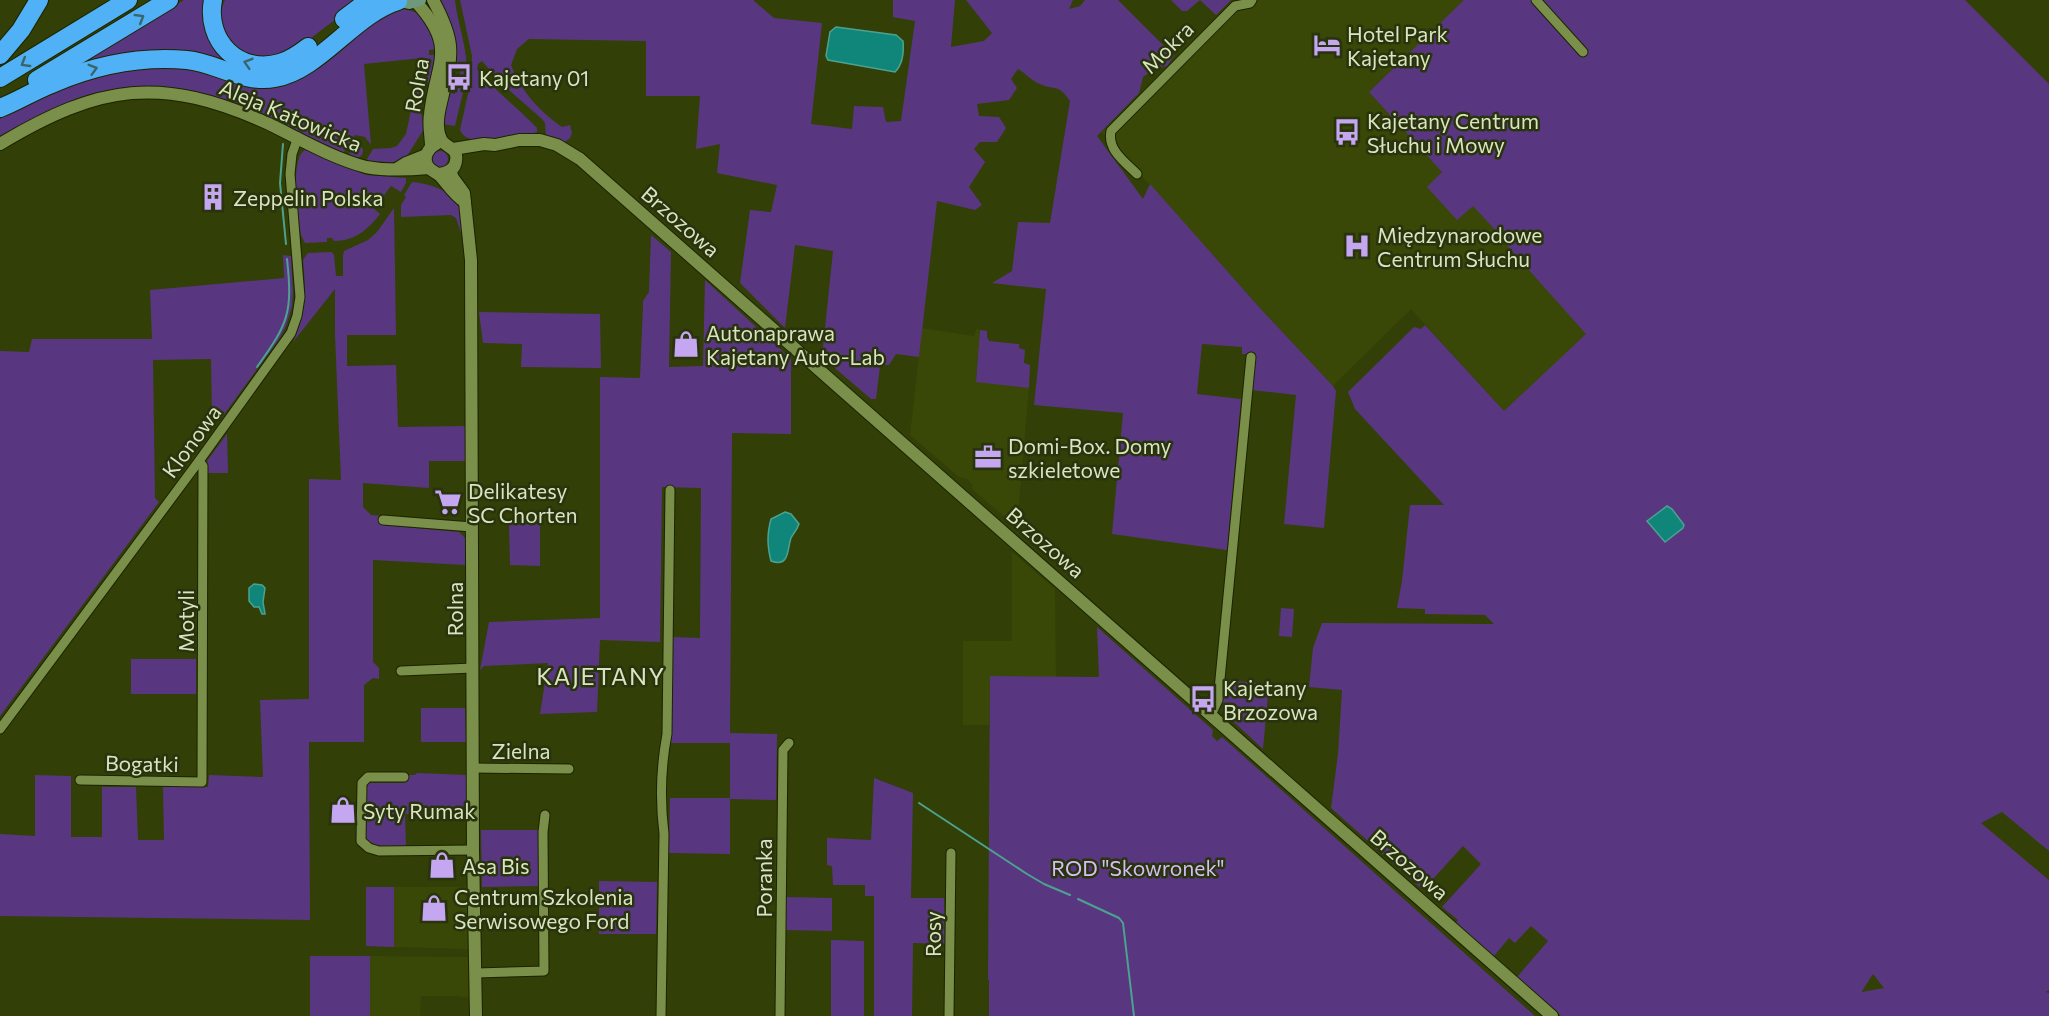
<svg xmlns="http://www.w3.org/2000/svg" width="2049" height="1016" font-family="Commissioner,sans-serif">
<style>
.built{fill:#394807}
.green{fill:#593780;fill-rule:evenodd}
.water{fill:#0f8679;stroke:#4ca28f;stroke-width:1.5}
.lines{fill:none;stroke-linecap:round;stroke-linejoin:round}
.stream{stroke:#4ca28f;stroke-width:2}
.minor-casing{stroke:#1b2400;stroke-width:11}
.tertiary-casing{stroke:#1b2400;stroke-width:14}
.secondary-casing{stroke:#1b2400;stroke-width:14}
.motorway-casing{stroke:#1b2400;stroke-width:20}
.minor{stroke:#7a8f49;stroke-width:9}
.tertiary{stroke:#7a8f49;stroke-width:12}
.secondary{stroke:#6e997d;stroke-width:12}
.motorway{stroke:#51b1f6;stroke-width:18}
.oneway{stroke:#39656b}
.labels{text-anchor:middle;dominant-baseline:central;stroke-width:5;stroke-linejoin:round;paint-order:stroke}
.poi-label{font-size:21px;fill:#d9e5c1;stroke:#29330e;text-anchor:start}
.street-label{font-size:21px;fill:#d9e5c1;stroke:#29330e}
.park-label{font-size:21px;fill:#d3bff4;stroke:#29330e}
.quarter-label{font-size:24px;letter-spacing:1.5px;fill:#d9e5c1;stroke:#29330e}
</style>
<rect width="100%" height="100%" fill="#323f06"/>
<g class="built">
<path d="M1249 0H1465L1369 92 1589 332 1504 411 1411 309 1333 386 1259 307 1102 132Z"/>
<path d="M922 328 974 336 976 329 980 330 976 381 1029 388 1018 515 1013 524 971 488 973 485 967 479 959 477 910 435Z"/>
<path d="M1012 552 1055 589 1056 677 990 676 989 725H963V641H1012Z"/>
<path d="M394 887H467L468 949 394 947Z"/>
<path d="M370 956 468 957 469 998 458 996H421L420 1016H370Z"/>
</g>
<g class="green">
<path d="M184 0H209L229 59 300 58 340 27 343 31 299 64 212 62 75 67Z"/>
<path d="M225 0H361L294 51 260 61 224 40 217 5 222 7Z"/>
<path d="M438 0H455C458 28 470 53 466 81L459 79 461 70 458 69 455 53Z"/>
<path d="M460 0H753L774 18 822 23 811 124 852 129 854 106 883 107 886 122 901 121 915 21 893 17V0H955L951 47 984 41 992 33 966 0H1073L1069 9 1080 6 1085 0H1118L1174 56 1167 66 1155 68 1143 77 1139 93 1097 136 1143 199 1150 184 1259 307 1333 386 1336 391 1324 528 1284 524 1296 395 1251 390 1255 355 1253 354H1242V347L1202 344 1197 394 1241 399 1227 550 1112 534 1123 413 1034 405 1046 289 992 283 1012 271 1018 222 1050 223 1070 101C1058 83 1055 91 1040 84 1032 81 1025 73 1018 69L1011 79 1017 88 1009 100 977 104 979 116 999 117 1006 128 997 142H980L974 149 985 162 969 187 982 205 975 210 937 201 919 357 896 354 889 365H885L886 359 881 358 876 399H871L822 357 833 251 795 245 785 328 740 283 750 210 771 212 777 185 717 173 720 144 696 149 700 96H646V41L529 39 517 49 511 65C522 92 538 110 562 127L570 125 572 133 570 138 565 142 546 136 545 123 542 119 502 84 482 61 478 64 477 69C495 91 518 108 537 128V132C527 135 517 134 508 136 493 138 468 147 460 130L472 76V56Z"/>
<path d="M1171 0H1231L1216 15 1200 0 1187 11H1182Z"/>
<path d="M1464 0H1965L2049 84V851L2002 812 1981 823 2049 880V990L2046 992 2049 993V1016H1561L1517 977 1548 941 1531 926 1515 943 1509 938 1494 956 1456 923 1458 920 1442 907 1481 864 1463 846 1423 890 1331 808 1338 754 1342 690 1309 687 1313 648 1322 623 1494 624 1485 615 1425 614V609L1397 608 1402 581 1410 505H1444L1355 409 1348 392 1414 327 1421 329 1425 325 1504 411 1586 334 1495 232 1496 231 1473 206 1457 220 1427 187 1442 172 1369 92ZM1873 974 1884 988 1862 992V991Z"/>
<path d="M396 8C429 12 426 20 437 49L429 50V55H439L430 83 426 82 420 106 424 129 407 156V159C393 163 383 164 369 162L367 159 373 149 391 148 397 146 406 134 422 58 364 64 371 145 365 137 355 135 343 153 225 101C181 85 132 82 87 95 56 104 28 123 0 139V119L41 96 84 80 126 70 191 66 247 83Z"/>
<path d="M458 82 465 84 455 126 443 124V114L451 93 455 94Z"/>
<circle cx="356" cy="151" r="7"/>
<path d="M305 150 314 152 366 175 406 178V183L401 192 391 186 382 198 384 206 383 209 376 205 373 208 380 214C368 230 354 241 334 241L332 238H327V242L305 243 301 235C299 217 289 159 305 150Z"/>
<circle cx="440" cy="159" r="8"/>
<path d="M412 182C429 183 455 192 460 208 462 216 462 225 463 232L461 233 456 218 451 215 401 217V205L406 197 404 195Z"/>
<path d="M394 208 396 335H347V366L396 365 398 427 465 426V461H429V488L363 483V507L371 515 383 516 382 525 459 532 465 538V565L373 560V662L379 668V679L373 678 364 685V742H309L310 920 0 916V834L35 836V775L71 776V837H102V787H136L138 840H164L163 787H208L209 775 263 777 260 700 309 699V479L341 480 335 335V289L293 342C307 310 306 294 303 260L308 253 332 252 334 255 336 276H343V256L344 251 368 240 377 232Z"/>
<path d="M651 235 671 252 669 367 703 366 705 280 791 359V434L732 433 730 733 777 734 776 800 730 799V854L669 853 670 798H730V743H671L672 637 700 638 701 488 662 487 660 642 600 640 597 712 540 714 548 663 484 666 480 670 489 622 600 618V377L640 378 643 305V301L649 292Z"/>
<path d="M283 255 291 256 293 292 292 306 286 326 279 339 220 420 212 415 211 359 153 360 155 498 159 502 0 716V351L29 352 32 339H152L150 290 284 278Z"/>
<path d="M479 312 600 314 601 368 521 367 522 344 483 343Z"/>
<path d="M980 330 987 331V337L989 341 1019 344V348L1025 350 1024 363 1030 365 1029 388 976 382Z"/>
<path d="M227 434 228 473H207V461Z"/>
<path d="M509 524H540V566L510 565Z"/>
<path d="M1281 608 1294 609 1292 637 1279 636Z"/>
<path d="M1097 627 1213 730 1212 736 1217 741 1222 737 1535 1016H989V980H988L990 676 1099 677Z"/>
<rect x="131" y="659" width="65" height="35"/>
<path d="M1225 680 1269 684 1263 749 1222 711Z"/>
<path d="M421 708H465L466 742H421Z"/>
<path d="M417 773 467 775V814H405L406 848H378L370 844 364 835 365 787 369 783H405V775H415Z"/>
<path d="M874 778 913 793 911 898H944L945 944 913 943 912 1016H874V896H865V885H833L832 866 827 865V838L871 840Z"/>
<path d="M481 830H538V886L482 887Z"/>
<path d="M599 881 657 882 656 934H599Z"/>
<path d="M366 887H394V947L366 946Z"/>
<path d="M786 897 832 898V931L785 930Z"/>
<path d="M831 940 864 941V1016H831Z"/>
<rect x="310" y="956" width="60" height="60"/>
</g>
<g class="water">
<path d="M836 27 896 35 903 41C904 52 903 64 895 72L828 60 826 56 830 32Z"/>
<path d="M1667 506 1672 509 1684 525 1683 528 1665 542 1647 521Z"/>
<path d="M785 512 791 514 799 524C797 530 793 534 791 538 787 549 790 568 771 561 767 545 767 534 771 519Z"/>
<path d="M254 584 262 585 265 588 263 602 265 614H262L259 607H254L249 601V588Z"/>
</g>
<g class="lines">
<g class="stream">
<path d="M283 144 280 183 286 244"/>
<path d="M257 367C288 324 293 313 287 259"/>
<path d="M919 803 1027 874 1044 884 1070 895"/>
<path d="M1078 899 1119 918 1123 923 1134 1016"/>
</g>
<defs>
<g id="minor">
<path d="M1536 0 1583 52"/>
<path d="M1137 174C1125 162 1107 150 1111 131L1235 6 1250 3 1252 0"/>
<path d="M383 520 472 527"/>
<path d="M401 671 473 668"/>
<path d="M1211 715 1218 700 1251 357"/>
<path d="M0 729 199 461 291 333 297 316 300 297 290 174 292 154 298 137"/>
<path d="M473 768 569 769"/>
<path d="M404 777H368L362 783 361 841 369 848 379 851 473 850"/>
<path d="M80 780 202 782 203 466 199 461"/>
<path d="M476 973 544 971 543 832 545 815"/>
<path d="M661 1016 664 834C660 802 661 766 667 734L670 490"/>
<path d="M780 1016 783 750 789 743"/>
<path d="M949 1016 951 853"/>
</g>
<g id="tertiary">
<path d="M433 0C454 39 454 52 443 94 441 104 437 115 438 126 438 131 440 140 444 143 451 149 458 150 456 161 455 170 447 173 439 174"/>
<path d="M416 2C458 48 436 62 430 114 428 125 431 136 431 147"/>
<path d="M0 144C100 84 161 75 269 124 300 139 332 158 366 167 387 171 408 170 429 168"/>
<path d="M436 144C427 149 422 159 429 168 433 172 438 173 441 177 449 186 454 195 465 202"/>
<path d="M453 149 484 144 495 145 519 140H540L557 145 580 159 1552 1016"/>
<path d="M398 168 406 163 426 155"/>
<path d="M450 171 453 178 464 193 471 260 473 850 476 1016"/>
</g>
<path id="secondary" d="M395 0 409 3 420 0"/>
<g id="motorway">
<path d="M213 0C205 41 239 75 280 63 290 60 299 54 308 47"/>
<path d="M344 19 369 0"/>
<path d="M0 55 21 30 39 0"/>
<path d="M0 78 128 0"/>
<path d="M37 80 169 0"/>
<path d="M0 108C18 101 35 90 54 83 96 65 141 56 187 60 217 63 244 84 275 78 320 70 353 15 398 1"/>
</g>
</defs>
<use href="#minor" class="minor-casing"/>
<use href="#tertiary" class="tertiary-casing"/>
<use href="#secondary" class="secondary-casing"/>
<use href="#motorway" class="motorway-casing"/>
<use href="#minor" class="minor"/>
<use href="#tertiary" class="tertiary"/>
<use href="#secondary" class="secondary"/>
<use href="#motorway" class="motorway"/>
</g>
<defs><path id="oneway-chevron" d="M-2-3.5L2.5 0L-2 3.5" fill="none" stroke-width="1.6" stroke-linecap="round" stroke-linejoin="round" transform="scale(1.5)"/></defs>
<g class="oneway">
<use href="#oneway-chevron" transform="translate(140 18) rotate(-31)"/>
<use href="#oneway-chevron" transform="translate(25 63) rotate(149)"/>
<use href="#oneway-chevron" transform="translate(248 63) rotate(-163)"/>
<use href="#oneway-chevron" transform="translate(93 69) rotate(-16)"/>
</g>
<defs>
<symbol id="hotel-bare" viewBox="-9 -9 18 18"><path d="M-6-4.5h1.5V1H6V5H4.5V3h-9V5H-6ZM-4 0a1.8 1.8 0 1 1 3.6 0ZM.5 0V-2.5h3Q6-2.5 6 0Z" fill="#c5a7f1" stroke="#29330e" stroke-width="2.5" paint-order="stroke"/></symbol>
<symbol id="bus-bare" viewBox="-9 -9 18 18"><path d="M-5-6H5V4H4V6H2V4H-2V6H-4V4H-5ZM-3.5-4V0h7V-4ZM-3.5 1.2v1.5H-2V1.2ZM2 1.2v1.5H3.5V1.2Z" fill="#c5a7f1" stroke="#29330e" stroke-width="2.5" paint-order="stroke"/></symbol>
<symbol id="building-bare" viewBox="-9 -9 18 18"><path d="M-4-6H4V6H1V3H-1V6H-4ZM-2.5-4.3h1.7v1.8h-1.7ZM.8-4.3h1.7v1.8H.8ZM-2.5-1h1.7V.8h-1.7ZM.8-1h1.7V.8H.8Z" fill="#c5a7f1" stroke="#29330e" stroke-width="2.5" paint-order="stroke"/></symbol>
<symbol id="hospital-bare" viewBox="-9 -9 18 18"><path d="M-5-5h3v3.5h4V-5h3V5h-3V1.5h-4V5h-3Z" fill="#c5a7f1" stroke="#29330e" stroke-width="2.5" paint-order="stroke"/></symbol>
<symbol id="shop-bare" viewBox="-9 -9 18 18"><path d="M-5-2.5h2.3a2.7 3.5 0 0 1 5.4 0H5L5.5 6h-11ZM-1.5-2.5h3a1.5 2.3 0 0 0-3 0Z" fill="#c5a7f1" stroke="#29330e" stroke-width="2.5" paint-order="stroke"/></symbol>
<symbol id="office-bare" viewBox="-9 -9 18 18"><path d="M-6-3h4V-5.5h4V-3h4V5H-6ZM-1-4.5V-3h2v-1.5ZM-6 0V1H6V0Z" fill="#c5a7f1" stroke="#29330e" stroke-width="2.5" paint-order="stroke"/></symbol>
<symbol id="supermarket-bare" viewBox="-9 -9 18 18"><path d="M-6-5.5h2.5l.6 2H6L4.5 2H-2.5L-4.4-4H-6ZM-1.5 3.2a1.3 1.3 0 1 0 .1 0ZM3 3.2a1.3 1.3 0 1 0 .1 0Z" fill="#c5a7f1" stroke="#29330e" stroke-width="2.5" paint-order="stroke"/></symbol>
</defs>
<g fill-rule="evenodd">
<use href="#hotel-bare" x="1308" y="26" width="38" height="38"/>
<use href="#bus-bare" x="440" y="58" width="38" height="38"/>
<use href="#bus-bare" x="1328" y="113" width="38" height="38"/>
<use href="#building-bare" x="194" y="178" width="38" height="38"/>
<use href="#hospital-bare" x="1338" y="227" width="38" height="38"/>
<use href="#shop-bare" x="667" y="325" width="38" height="38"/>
<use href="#office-bare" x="969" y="438" width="38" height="38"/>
<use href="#supermarket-bare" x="429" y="483" width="38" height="38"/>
<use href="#bus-bare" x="1184" y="680" width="38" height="38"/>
<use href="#shop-bare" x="324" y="791" width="38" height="38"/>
<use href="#shop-bare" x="423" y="846" width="38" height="38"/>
<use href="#shop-bare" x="415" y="889" width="38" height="38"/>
</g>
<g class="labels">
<g class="poi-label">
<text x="1347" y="33">Hotel Park<tspan x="1347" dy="24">Kajetany</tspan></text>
<text x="479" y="77">Kajetany 01</text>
<text x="1367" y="120">Kajetany Centrum<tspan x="1367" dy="24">Słuchu i Mowy</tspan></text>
<text x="233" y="197">Zeppelin Polska</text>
<text x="1377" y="234">Międzynarodowe<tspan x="1377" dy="24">Centrum Słuchu</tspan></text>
<text x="706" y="332">Autonaprawa<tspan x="706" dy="24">Kajetany Auto-Lab</tspan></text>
<text x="1008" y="445">Domi-Box. Domy<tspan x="1008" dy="24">szkieletowe</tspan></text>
<text x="468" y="490">Delikatesy<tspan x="468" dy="24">SC Chorten</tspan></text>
<text x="1223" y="687">Kajetany<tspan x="1223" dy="24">Brzozowa</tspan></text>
<text x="363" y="810">Syty Rumak</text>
<text x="462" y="865">Asa Bis</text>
<text x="454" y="896">Centrum Szkolenia<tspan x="454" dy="24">Serwisowego Ford</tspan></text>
</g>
<g class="street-label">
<text transform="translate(1167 47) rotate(-45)">Mokra</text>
<text transform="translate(416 85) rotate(-80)">Rolna</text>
<text transform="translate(291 115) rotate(23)">Aleja Katowicka</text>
<text transform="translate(681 221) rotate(41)">Brzozowa</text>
<text transform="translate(191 441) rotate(-54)">Klonowa</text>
<text transform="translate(1046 542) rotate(41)">Brzozowa</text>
<text transform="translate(454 609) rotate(-90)">Rolna</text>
<text transform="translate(185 621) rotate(-90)">Motyli</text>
<text x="521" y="750">Zielna</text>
<text transform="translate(142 763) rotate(1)">Bogatki</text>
<text transform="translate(1410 864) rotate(41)">Brzozowa</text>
<text transform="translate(763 878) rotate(-90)">Poranka</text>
<text transform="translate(932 934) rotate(-90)">Rosy</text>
</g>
<g class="park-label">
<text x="1138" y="867">ROD "Skowronek"</text>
</g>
<g class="quarter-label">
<text x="601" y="675">KAJETANY</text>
</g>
</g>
</svg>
